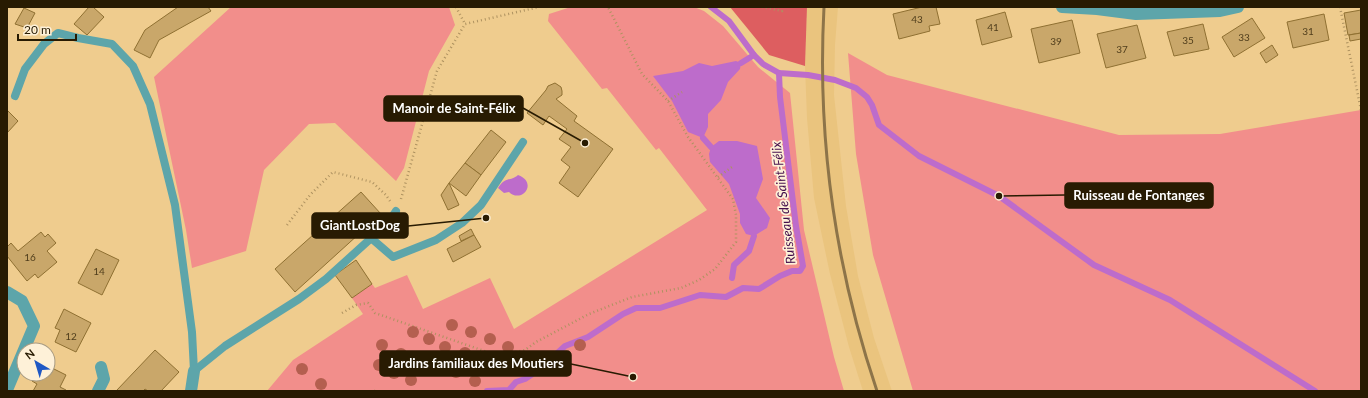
<svg xmlns="http://www.w3.org/2000/svg" width="1368" height="398" font-family="Lato,sans-serif">
<style>
.built{fill:#eac47e}
.green{fill:#f28e8b}
.forest{fill:#dd5e60}
.water{fill:#bd6ccb}
.lines{fill:none;stroke-linecap:round;stroke-linejoin:round}
.stream{stroke:#bd6ccb;stroke-width:6}
.building{fill:#c9a76a;stroke:#8f7032}
.path{stroke:#ae9260;stroke-width:2.5;stroke-dasharray:1 3;stroke-linecap:butt}
.lane{stroke:#5da5aa;stroke-width:8}
.street{stroke:#5da5aa;stroke-width:12}
.rail{stroke:#8d7449;stroke-width:3}
.tree{fill:#b45f4f}
.labels{text-anchor:middle;dominant-baseline:central;stroke-width:3.5;stroke-linejoin:round;paint-order:stroke}
.number-label{font-size:10px;fill:#503e1c}
.water-label{font-size:13px;font-style:italic;fill:#440f4c;stroke:#fef1d8}
.leader{fill:none;stroke:#281b02;stroke-width:1.5}
.callout-dot{fill:#281b02;stroke:#fef1d8;stroke-width:1.5}
.callout{fill:#281b02;stroke:#281b02;stroke-width:1.5}
.callout-label{font-size:13px;text-anchor:middle;font-weight:bold;fill:#fff}
</style>
<rect width="100%" height="100%" fill="#efcc8e"/>
<path class="built" d="M807 7H838L835 45 834 95 846 206 858 276 874 338 892 391H863L849 347 830 274 814 198 807 118 805 66Z"/>
<g class="green">
<path d="M231 7H449L455 25 429 71 404 168 396 181 335 123 309 124 264 170 246 251 192 268 186 230 154 77Z"/>
<path d="M571 7H694L704 11 723 26 758 67 790 93 804 230 834 357 844 391H267L293 360 363 314 352 298 372 284 375 288 407 275 423 309 490 278 514 329 707 210 659 148 656 150 607 88 602 89 548 21 549 14Z"/>
<path d="M848 53 887 75 1119 135 1220 134 1361 110V391H913L873 255 856 154Z"/>
</g>
<path class="forest" d="M730 7H807L805 66 769 55Z"/>
<g class="water">
<path d="M736 61 741 63 740 69 728 82 721 100 708 114V127L703 138 688 132 672 101 653 76 683 71 699 63 712 66Z"/>
<path d="M719 141H737L757 146 763 179 756 198 770 218 767 228 754 236 746 234 740 223V214L729 184 710 162 709 154 711 147Z"/>
<path d="M518 175C539 183 521 204 509 192L504 193 498 188C506 176 510 182 518 175Z"/>
</g>
<g class="lines">
<g class="stream">
<path d="M711 7 729 21 754 55 763 64 779 73 808 75 835 80 856 88 867 97 872 105 879 125 919 156 999 196 1094 265 1170 300 1315 391"/>
<path d="M741 63 754 55"/>
<path d="M703 138 711 147"/>
<path d="M732 278 734 265 749 251 754 236"/>
<path d="M487 391 509 390 516 382 525 379 540 369 565 346 588 337 623 314 636 308H660L700 295 726 297 743 288 759 289 780 276 792 271H800L803 266 796 226 780 97 779 73"/>
</g>
</g>
<g class="building">
<path d="M89 7H93L104 17 87 35 74 24Z"/>
<path d="M178 7H208L211 11 159 40 150 58 134 50 145 30Z"/>
<path d="M922 7H936L940 24 929 26 930 31 899 39 893 14Z"/>
<path d="M24 8 35 13 27 28 15 24Z"/>
<path d="M1361 10V33L1348 35 1344 13Z"/>
<path d="M1005 12 1012 37 982 45 976 20Z"/>
<path d="M1324 14 1329 40 1293 48 1287 22Z"/>
<path d="M1252 18 1265 38 1234 57 1222 37Z"/>
<path d="M1072 20 1080 53 1039 63 1031 29Z"/>
<path d="M1203 24 1209 49 1174 56 1167 32Z"/>
<path d="M1137 25 1146 58 1106 68 1097 34Z"/>
<path d="M1361 33V39L1350 41 1349 35Z"/>
<path d="M1272 45 1278 55 1266 63 1260 53Z"/>
<path d="M555 83 561 87 562 91V95L556 99 577 116 574 121 613 149 578 197 559 183 570 167 561 160 571 147 559 139 567 129 549 116 543 125 527 113 546 90 548 86Z"/>
<path d="M7 110 18 121 7 133Z"/>
<path d="M491 130 506 142 481 175 465 163Z"/>
<path d="M465 163 481 175 466 196 449 183Z"/>
<path d="M449 183 459 205 448 210 441 195Z"/>
<path d="M361 192 381 214 295 292 275 269Z"/>
<path d="M471 229 474 235 461 241 459 236Z"/>
<path d="M41 232 45 237 48 234 56 243 47 251 57 262 38 278 35 274 27 281 7 256V247L11 243 18 251Z"/>
<path d="M474 235 481 247 453 262 447 249Z"/>
<path d="M96 249 119 260 102 295 78 283Z"/>
<path d="M356 260 372 284 352 298 335 275Z"/>
<path d="M64 309 91 323 76 352 55 342 60 330 55 328Z"/>
<path d="M155 350 179 372 161 391H148L145 389 143 391H118L117 390Z"/>
<path d="M48 366 66 375 60 387 66 390V391H33L37 384 32 381 35 374H48Z"/>
</g>
<g class="lines">
<g class="path">
<path d="M456 7 465 24"/>
<path d="M762 7 782 11V7"/>
<path d="M1340 7 1361 110"/>
<path d="M668 101 682 92"/>
<path d="M718 177 732 167"/>
<path d="M401 199 437 71 465 24 539 7"/>
<path d="M287 225 310 195 333 172 372 182 386 195 390 201"/>
<path d="M342 313 356 305 368 303 375 313 490 353 506 354 525 350 536 342 589 314 632 297 681 288 699 280 715 269 736 242V215L733 199 688 137 668 101 642 74 608 7"/>
<path d="M375 391 376 389"/>
</g>
<g class="lane">
<path d="M15 96 25 69 44 44 58 33 78 38 112 44 133 66 150 104 175 205 192 332 194 371"/>
<path d="M371 238 393 257 436 240 462 223 481 205 523 142"/>
<path d="M194 371 225 346 299 299 326 279 389 222 396 211"/>
</g>
<g class="street">
<path d="M1062 7 1097 9 1136 14 1220 11 1238 7"/>
<path d="M7 292 22 301 34 326 7 390"/>
<path d="M98 391 104 379 101 367"/>
<path d="M191 391 194 371"/>
</g>
<path class="rail" d="M824 7C817 138 835 267 877 391"/>
</g>
<g class="tree">
<circle cx="452" cy="325" r="6"/>
<circle cx="413" cy="332" r="6"/>
<circle cx="471" cy="332" r="6"/>
<circle cx="429" cy="339" r="6"/>
<circle cx="490" cy="339" r="6"/>
<circle cx="382" cy="345" r="6"/>
<circle cx="580" cy="345" r="6"/>
<circle cx="445" cy="347" r="6"/>
<circle cx="508" cy="347" r="6"/>
<circle cx="465" cy="353" r="6"/>
<circle cx="401" cy="354" r="6"/>
<circle cx="379" cy="365" r="6"/>
<circle cx="302" cy="369" r="6"/>
<circle cx="456" cy="372" r="6"/>
<circle cx="394" cy="373" r="6"/>
<circle cx="411" cy="380" r="6"/>
<circle cx="475" cy="381" r="6"/>
<circle cx="321" cy="384" r="6"/>
</g>
<g class="labels">
<g class="number-label">
<text x="917" y="19">43</text>
<text x="993" y="27">41</text>
<text x="1308" y="31">31</text>
<text x="1244" y="37">33</text>
<text x="1188" y="40">35</text>
<text x="1056" y="41">39</text>
<text x="1122" y="49">37</text>
<text x="30" y="257">16</text>
<text x="99" y="271">14</text>
<text x="71" y="336">12</text>
</g>
<g class="water-label">
<text transform="translate(783 203) rotate(-97)">Ruisseau de Saint-Félix</text>
</g>
</g>
<path class="leader" d="M585 143L523 108M999 196L1065 195M486 218L408 226M633 377L571 364"/>
<g class="callout-dot">
<circle cx="585" cy="143" r="4"/>
<circle cx="999" cy="196" r="4"/>
<circle cx="486" cy="218" r="4"/>
<circle cx="633" cy="377" r="4"/>
</g>
<g class="callout">
<rect x="384" y="96" width="139" height="25" rx="4"/>
<rect x="1065" y="183" width="148" height="25" rx="4"/>
<rect x="312" y="213" width="96" height="25" rx="4"/>
<rect x="380" y="351" width="191" height="25" rx="4"/>
</g>
<g class="callout-label">
<text x="454" y="113">Manoir de Saint-Félix</text>
<text x="1139" y="200">Ruisseau de Fontanges</text>
<text x="360" y="230">GiantLostDog</text>
<text x="476" y="368">Jardins familiaux des Moutiers</text>
</g>
<rect width="1368" height="398" fill="none" stroke="#281b02" stroke-width="16"/>
<g transform="translate(36 362) rotate(322)"><circle r="19" fill="#fef1d8" stroke="#a89b82"/>
<path d="M0-3L7 15L0 10L-7 15Z" fill="#1f58c4"/>
<text y="-6" font-size="11" font-weight="bold" text-anchor="middle" fill="#281b02">N</text>
</g>
<path d="M18 34v6h58v-6" fill="none" stroke="#281b02" stroke-width="2"/>
<text x="24" y="34" font-size="12" fill="#281b02" stroke="#fef1d8" stroke-width="3" paint-order="stroke">20 m</text>
</svg>
